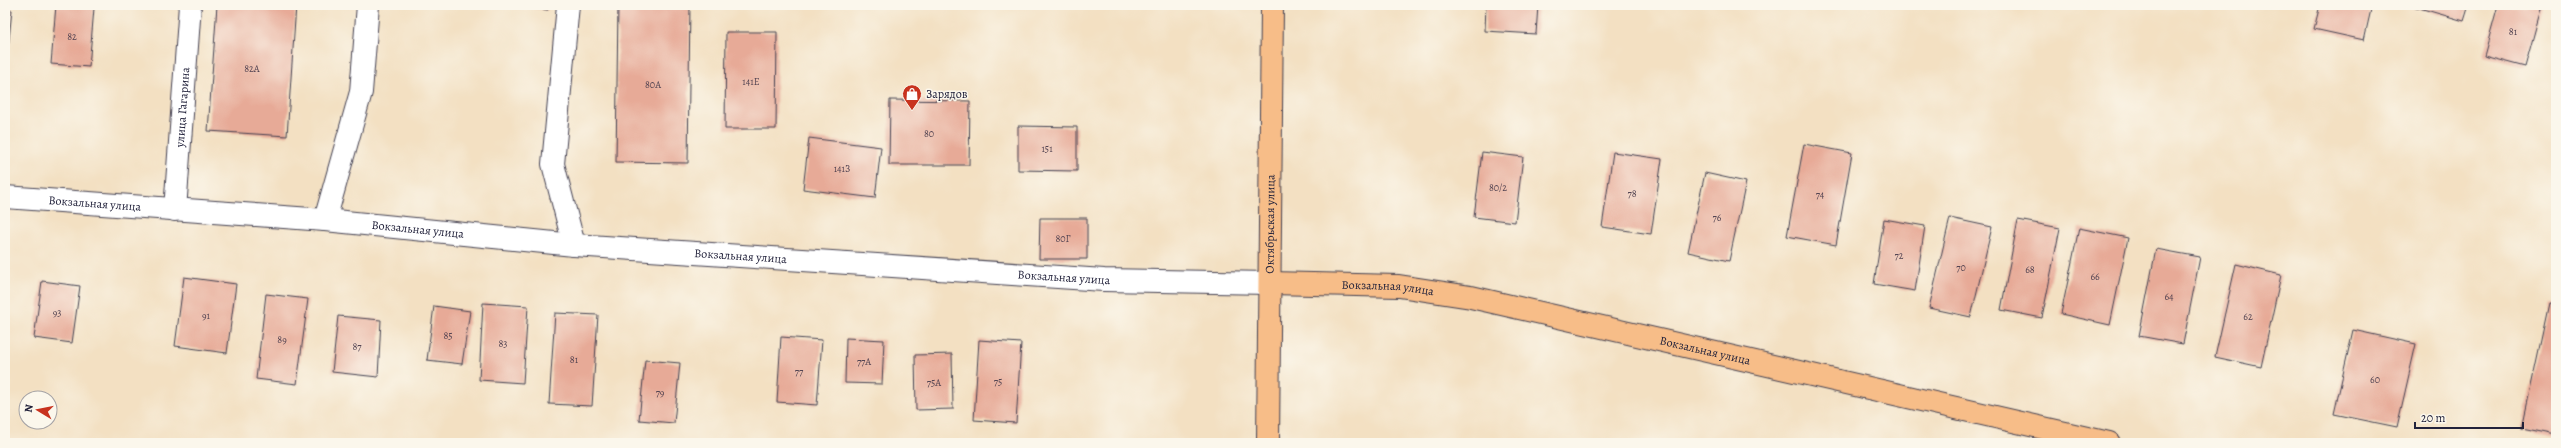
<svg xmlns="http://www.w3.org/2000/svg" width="2561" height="448" font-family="Alegreya,serif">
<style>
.building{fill:#e7aa97}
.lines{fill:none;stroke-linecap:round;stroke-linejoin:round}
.minor-casing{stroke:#413e4f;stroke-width:24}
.major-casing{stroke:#413e4f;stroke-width:24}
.minor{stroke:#fff;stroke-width:22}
.major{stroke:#f7bd88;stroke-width:22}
.labels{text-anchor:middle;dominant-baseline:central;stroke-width:3;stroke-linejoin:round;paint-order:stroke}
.number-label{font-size:10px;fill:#534452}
.poi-label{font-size:12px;fill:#22223b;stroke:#fbf7ec;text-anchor:start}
.street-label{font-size:12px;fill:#22223b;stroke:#fbf7ec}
</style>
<rect width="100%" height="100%" fill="#fbf7ec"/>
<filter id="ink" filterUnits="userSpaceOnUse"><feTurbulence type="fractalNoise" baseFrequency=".025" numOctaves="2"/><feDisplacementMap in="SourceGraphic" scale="8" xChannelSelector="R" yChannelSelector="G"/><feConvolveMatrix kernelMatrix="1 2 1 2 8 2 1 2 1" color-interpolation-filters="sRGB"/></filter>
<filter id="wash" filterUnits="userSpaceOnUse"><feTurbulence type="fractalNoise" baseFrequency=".012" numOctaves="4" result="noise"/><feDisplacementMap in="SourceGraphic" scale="16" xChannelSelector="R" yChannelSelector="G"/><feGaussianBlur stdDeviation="0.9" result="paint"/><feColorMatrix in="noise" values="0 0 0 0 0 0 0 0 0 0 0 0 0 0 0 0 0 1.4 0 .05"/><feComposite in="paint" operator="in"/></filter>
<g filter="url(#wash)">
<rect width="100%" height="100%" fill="#f3e0c2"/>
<g id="blocks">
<g class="building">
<path d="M56 5 94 8 89 67 51 64Z"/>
<path d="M217 5H296L287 136 208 131Z"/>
<path d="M506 5H548V10Z"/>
<path d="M618 5H690L688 163 616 162Z"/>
<path d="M1486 5H1538L1536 34 1485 31Z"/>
<path d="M2320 5H2372L2364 40 2314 29Z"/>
<path d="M2409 5H2469L2464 21Z"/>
<path d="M2498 5H2542L2525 67 2484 56Z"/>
<path d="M5 10H12L6 69H5Z"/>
<path d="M726 32H777L776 129H725Z"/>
<path d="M890 100 970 101 969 165H889Z"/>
<path d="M1018 126 1077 127V171L1018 170Z"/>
<path d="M809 138 881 147 875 198 803 189Z"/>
<path d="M1804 144 1852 153 1836 245 1787 236Z"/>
<path d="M1482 152 1523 157 1515 222 1474 217Z"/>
<path d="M1613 152 1662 159 1651 234 1602 227Z"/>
<path d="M1705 173 1746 182 1729 261 1688 252Z"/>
<path d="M1040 218H1087V259H1039Z"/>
<path d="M1950 218 1992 227 1971 317 1929 308Z"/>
<path d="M1884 219 1925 226 1915 291 1874 284Z"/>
<path d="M2018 220 2060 228 2042 318 2001 310Z"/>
<path d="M2079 228 2128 238 2110 325 2061 314Z"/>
<path d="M2156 249 2200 257 2183 344 2139 336Z"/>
<path d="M2236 264 2281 275 2261 367 2215 357Z"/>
<path d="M184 277 236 284 227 353 175 346Z"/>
<path d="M42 281 80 286 72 343 34 338Z"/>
<path d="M266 294 308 299 297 384 256 379Z"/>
<path d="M483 303 528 306 523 383 479 380Z"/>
<path d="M2549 303 2556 304V435L2522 428Z"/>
<path d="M434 306 470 311 462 364 427 360Z"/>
<path d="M555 313 598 315 592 406 549 404Z"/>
<path d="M338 316 381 320 378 377 332 372Z"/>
<path d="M2353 330 2416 344 2397 427 2334 414Z"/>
<path d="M781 337 822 340 817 405 777 402Z"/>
<path d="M846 338 884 340 882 384 845 383Z"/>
<path d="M979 340 1021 343 1016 423 974 420Z"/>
<path d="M952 354 953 409 916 410 915 355Z"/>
<path d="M645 360 680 363 674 423 639 420Z"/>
</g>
</g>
</g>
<g filter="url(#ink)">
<use href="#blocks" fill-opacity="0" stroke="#413e4f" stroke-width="1"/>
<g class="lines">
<defs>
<g id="minor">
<path d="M568 5 553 164 574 245"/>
<path id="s1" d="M5 197 325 220 574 245 1104 280 1270 283"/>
<path id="s2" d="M175 210 190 5"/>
<path d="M325 220 361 92 368 5"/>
</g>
<g id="major">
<path id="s3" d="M1270 283 1399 286 1471 297 2109 443"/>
<path id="s4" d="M1268 443 1272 5"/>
</g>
</defs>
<use href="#minor" class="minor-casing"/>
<use href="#major" class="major-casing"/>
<use href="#minor" class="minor"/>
<use href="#major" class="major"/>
</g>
</g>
<defs>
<symbol id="shop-pin" viewBox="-11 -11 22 30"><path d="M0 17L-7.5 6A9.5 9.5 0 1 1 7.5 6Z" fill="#c8321e" stroke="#fbf7ec"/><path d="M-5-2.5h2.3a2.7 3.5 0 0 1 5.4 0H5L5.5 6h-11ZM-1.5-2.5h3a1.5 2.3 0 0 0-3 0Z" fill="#fff"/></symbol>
</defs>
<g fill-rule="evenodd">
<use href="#shop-pin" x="901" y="83" width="22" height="30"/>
</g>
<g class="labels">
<g class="number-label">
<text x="2513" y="31">81</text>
<text x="72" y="36">82</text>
<text x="252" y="68">82А</text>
<text x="751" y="81">141Е</text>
<text x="653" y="84">80А</text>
<text x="929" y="133">80</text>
<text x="1047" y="148">151</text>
<text x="842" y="168">141З</text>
<text x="1498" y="187">80/2</text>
<text x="1632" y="193">78</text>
<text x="1820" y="194">74</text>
<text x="1717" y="217">76</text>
<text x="1063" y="238">80Г</text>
<text x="1899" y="255">72</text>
<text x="1961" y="267">70</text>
<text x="2030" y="269">68</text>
<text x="2095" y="276">66</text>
<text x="2169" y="296">64</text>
<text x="57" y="312">93</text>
<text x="206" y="315">91</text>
<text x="2248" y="316">62</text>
<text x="448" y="335">85</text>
<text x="282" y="339">89</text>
<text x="503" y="343">83</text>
<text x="357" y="346">87</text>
<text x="574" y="359">81</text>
<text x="864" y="361">77А</text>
<text x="799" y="371">77</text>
<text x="2375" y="379">60</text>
<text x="998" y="381">75</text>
<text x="934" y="382">75А</text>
<text x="660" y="392">79</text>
</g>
<g class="poi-label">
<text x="926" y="94">Зарядов</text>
</g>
<g class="street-label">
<text stroke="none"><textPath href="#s2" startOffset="103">улица Гагарина</textPath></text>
<text stroke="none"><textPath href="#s1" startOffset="90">Вокзальная улица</textPath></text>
<text stroke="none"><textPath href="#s4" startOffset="219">Октябрьская улица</textPath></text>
<text stroke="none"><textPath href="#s1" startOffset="414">Вокзальная улица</textPath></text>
<text stroke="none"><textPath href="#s1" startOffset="738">Вокзальная улица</textPath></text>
<text stroke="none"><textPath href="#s1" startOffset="1062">Вокзальная улица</textPath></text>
<text stroke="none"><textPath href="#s3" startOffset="118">Вокзальная улица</textPath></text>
<text stroke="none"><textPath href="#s3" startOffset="442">Вокзальная улица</textPath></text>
</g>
</g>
<rect width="2561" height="448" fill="none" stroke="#fbf7ec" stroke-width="20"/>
<g transform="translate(38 410) rotate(280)"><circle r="19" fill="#fbf7ec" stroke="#a4a2a5"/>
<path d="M0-3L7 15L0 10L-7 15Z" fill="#c8321e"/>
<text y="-6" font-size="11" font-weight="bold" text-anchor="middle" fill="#22223b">N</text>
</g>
<path d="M2415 422v6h108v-6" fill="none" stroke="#22223b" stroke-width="2"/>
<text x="2421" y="422" font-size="12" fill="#22223b" stroke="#fbf7ec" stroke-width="3" paint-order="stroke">20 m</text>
</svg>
